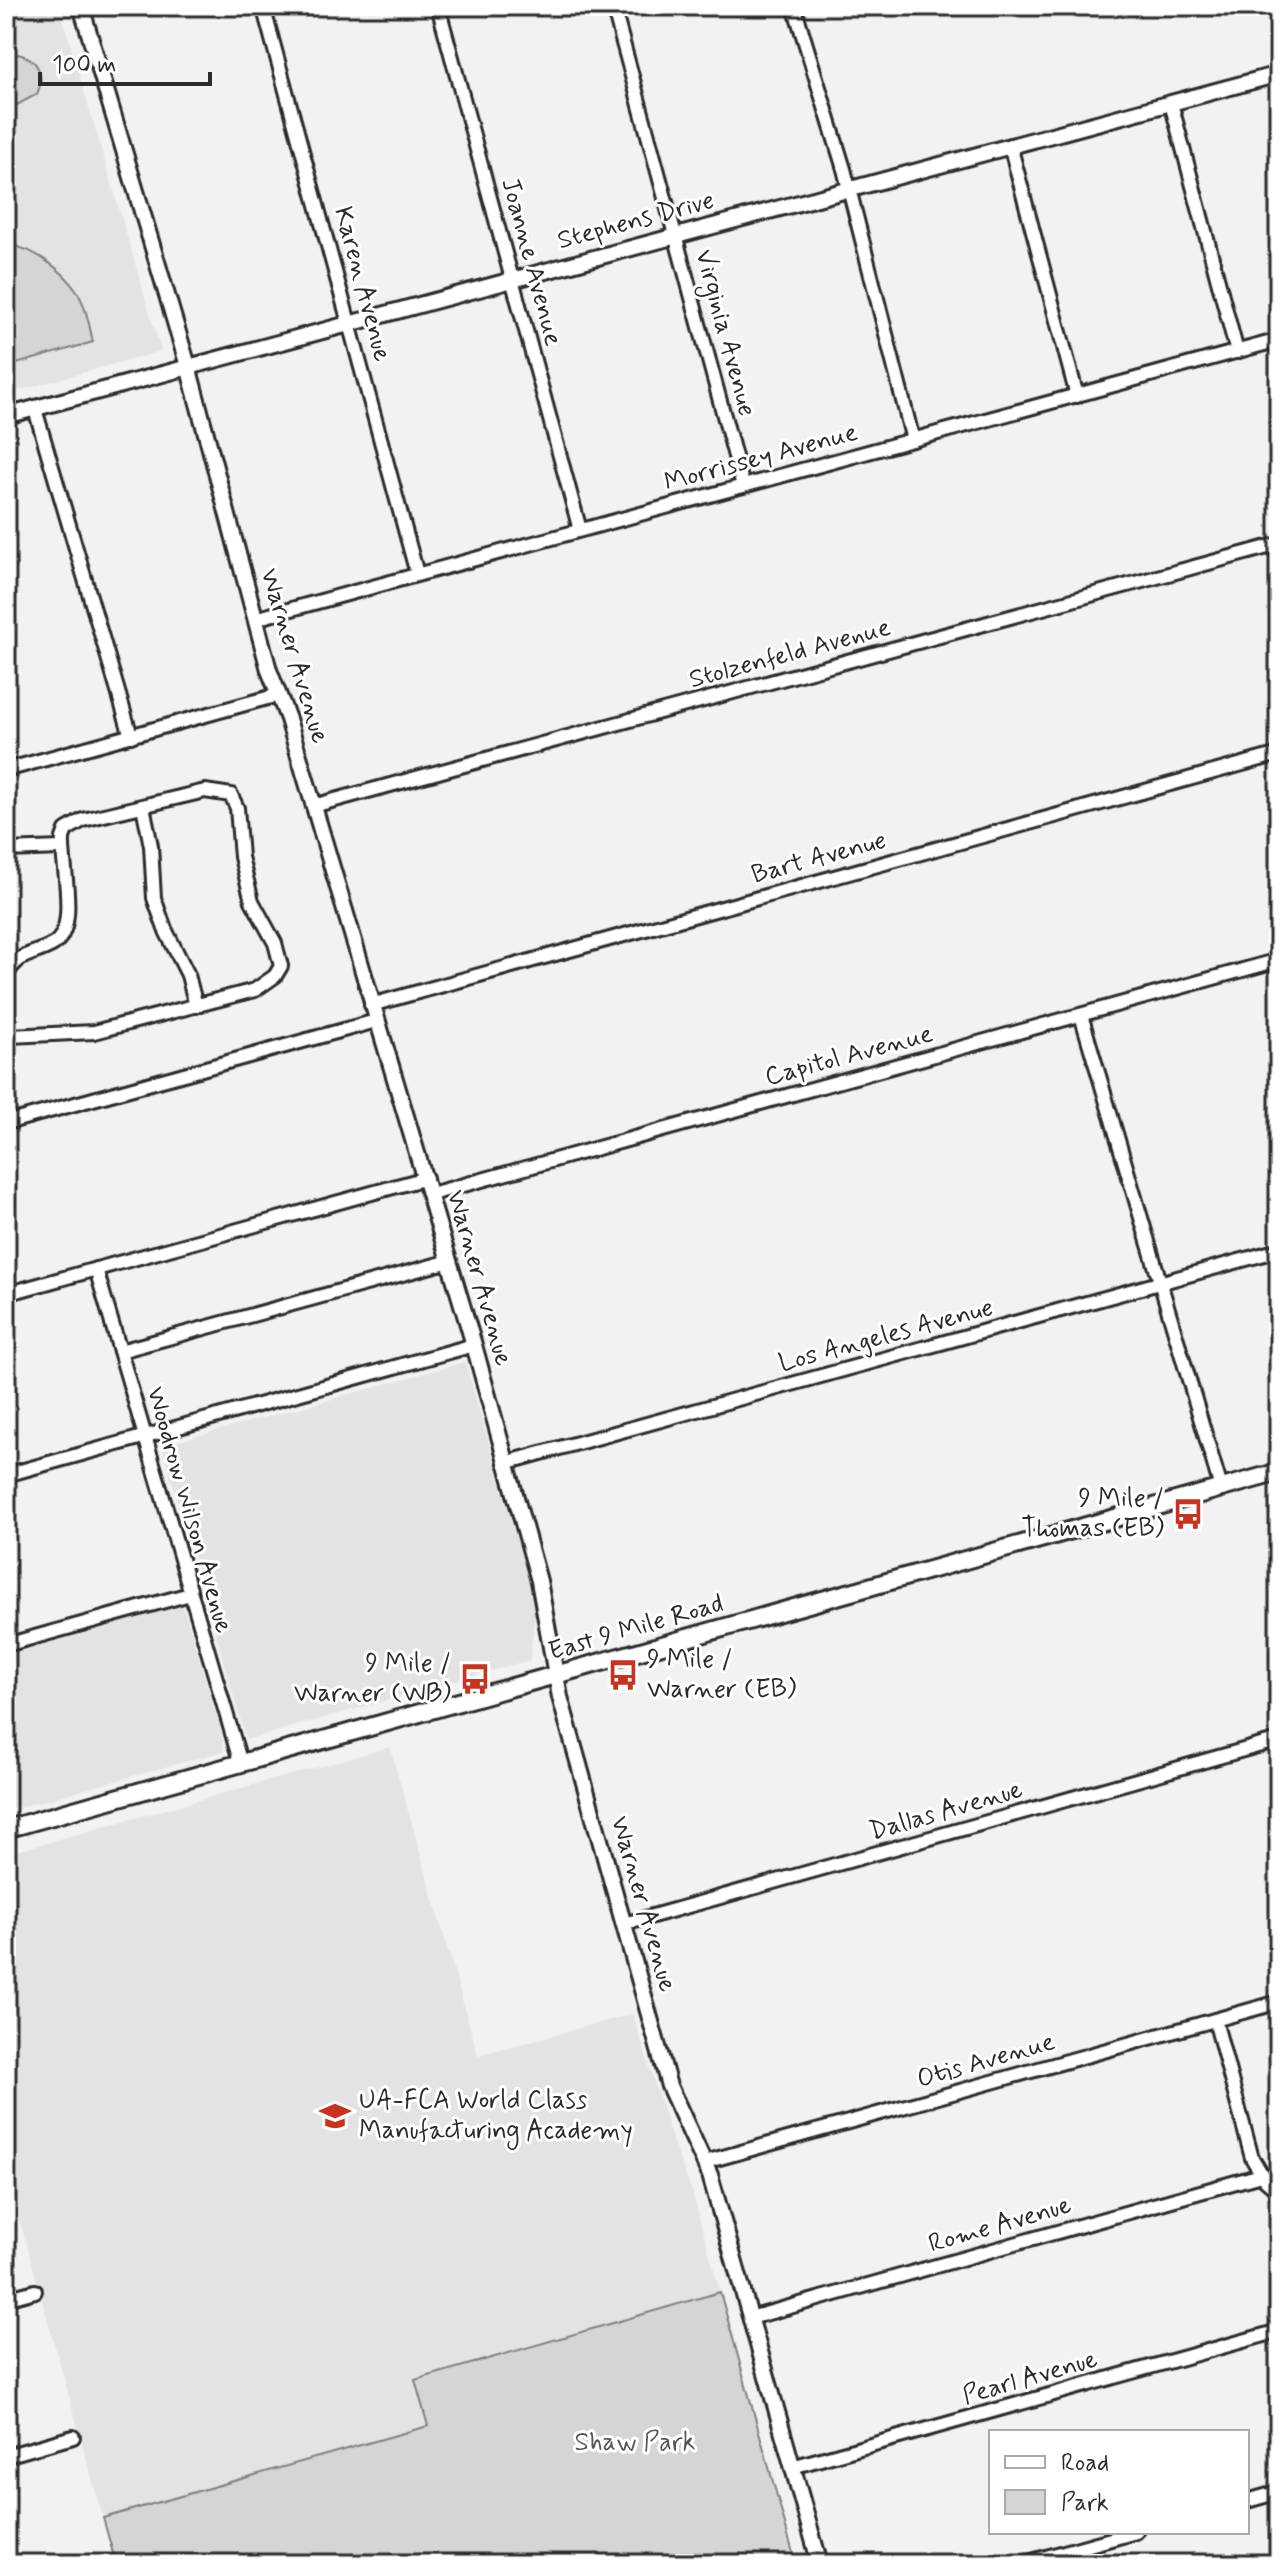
<svg xmlns="http://www.w3.org/2000/svg" width="1285" height="2570" font-family="Mynerve,sans-serif">
<style>
.built{fill:#e3e3e3}
.green{fill:#d5d5d5;stroke:#808080;stroke-width:2}
.lines{fill:none;stroke-linecap:round;stroke-linejoin:round}
.minor-casing{stroke:#2b2b2b;stroke-width:18}
.tertiary-casing{stroke:#2b2b2b;stroke-width:20}
.secondary-casing{stroke:#2b2b2b;stroke-width:22}
.minor{stroke:#fff;stroke-width:12}
.tertiary{stroke:#fff;stroke-width:14}
.secondary{stroke:#fff;stroke-width:16}
.labels{text-anchor:middle;dominant-baseline:central;stroke-width:6;stroke-linejoin:round;paint-order:stroke}
.street-label{font-size:26px;fill:#2b2b2b;stroke:#fff}
.poi-label{font-size:26px;fill:#2b2b2b;stroke:#fff;text-anchor:end}
.park-label{font-size:26px;fill:#565656;stroke:#fff}
</style>
<rect width="100%" height="100%" fill="#f2f2f2"/>
<filter id="ink" filterUnits="userSpaceOnUse"><feTurbulence type="fractalNoise" baseFrequency=".0125" numOctaves="2"/><feDisplacementMap in="SourceGraphic" scale="16" xChannelSelector="R" yChannelSelector="G"/><feConvolveMatrix kernelMatrix="1 2 1 2 8 2 1 2 1" color-interpolation-filters="sRGB"/></filter>
<g filter="url(#ink)">
<g class="built">
<path d="M6 6H59L161 351 6 394Z"/>
<path d="M465 1362 536 1605 530 1660 246 1740 162 1446Z"/>
<path d="M183 1605 221 1732 224 1751 6 1811V1656Z"/>
<path d="M390 1747 478 2055 633 2014 676 2152 692 2191 720 2292 415 2380 428 2426 103 2518 6 2171V1854Z"/>
</g>
<g class="green">
<path d="M18 54C38 58 46 76 37 94L17 105 6 94V57Z"/>
<path d="M6 244C35 248 73 275 83 304 88 316 90 329 93 342L6 367Z"/>
<path d="M720 2292 796 2564H116L103 2518 428 2426 415 2380Z"/>
</g>
<g class="lines">
<defs>
<g id="minor">
<path d="M263 6 417 574"/>
<path d="M438 6 580 530"/>
<path d="M613 6 743 486"/>
<path d="M794 6 844 169 913 440"/>
<path d="M1171 103 1237 352"/>
<path d="M1010 145 1077 396"/>
<path d="M35 409 131 736"/>
<path d="M255 619 1279 340"/>
<path d="M6 770 278 695"/>
<path d="M143 806 151 846 154 898 165 929 188 975 196 1006"/>
<path d="M313 806 1279 544"/>
<path d="M6 850 62 848"/>
<path d="M6 975C20 952 31 956 52 945 80 930 61 864 63 838L66 830 83 820 205 791 231 795 237 808 241 857 252 901 275 943 281 966 275 976 255 990 94 1032 10 1036"/>
<path d="M371 1005 1279 754"/>
<path d="M1081 1015 1221 1488"/>
<path d="M6 1018 10 1036"/>
<path d="M6 1123 376 1021"/>
<path d="M431 1194 1279 960"/>
<path d="M96 1269 241 1764"/>
<path d="M6 1294 426 1178"/>
<path d="M120 1351 450 1261"/>
<path d="M505 1463 1279 1250"/>
<path d="M6 1475 474 1345"/>
<path d="M6 1645 190 1594"/>
<path d="M624 1924 1279 1740"/>
<path d="M1215 2020 1252 2158 1265 2180 1279 2192"/>
<path d="M705 2162 1279 2002"/>
<path d="M6 2299 35 2291"/>
<path d="M750 2318 1261 2175"/>
<path d="M6 2456 73 2437"/>
<path d="M792 2467 1279 2331"/>
<path d="M1247 2501 1279 2492"/>
<path d="M1021 2564 1136 2532"/>
</g>
<g id="tertiary">
<path d="M81 6 188 366 269 670 288 719 474 1345 539 1581 560 1697 669 2086 710 2175 820 2564"/>
<path d="M6 416 1279 74"/>
</g>
<path id="secondary" d="M6 1829 1279 1472"/>
</defs>
<use href="#minor" class="minor-casing"/>
<use href="#tertiary" class="tertiary-casing"/>
<use href="#secondary" class="secondary-casing"/>
<use href="#minor" class="minor"/>
<use href="#tertiary" class="tertiary"/>
<use href="#secondary" class="secondary"/>
</g>
</g>
<defs>
<symbol id="bus-bare" viewBox="-9 -9 18 18"><path d="M-5-6H5V4H4V6H2V4H-2V6H-4V4H-5ZM-3.5-4V0h7V-4ZM-3.5 1.2v1.5H-2V1.2ZM2 1.2v1.5H3.5V1.2Z" fill="#c8321e" stroke="#fff" stroke-width="2.5" paint-order="stroke"/></symbol>
<symbol id="school-bare" viewBox="-9 -9 18 18"><path d="M0-5L7-2L0 1L-7-2ZM-4 1L0 2.5L4 1V4Q0 6-4 4Z" fill="#c8321e" stroke="#fff" stroke-width="2.5" paint-order="stroke"/></symbol>
</defs>
<g fill-rule="evenodd">
<use href="#bus-bare" x="1166" y="1492" width="44" height="44"/>
<use href="#bus-bare" x="601" y="1653" width="44" height="44"/>
<use href="#bus-bare" x="453" y="1657" width="44" height="44"/>
<use href="#school-bare" x="313" y="2094" width="44" height="44"/>
</g>
<g class="labels">
<g class="street-label">
<text transform="translate(636 221) rotate(-15)">Stephens Drive</text>
<text transform="translate(531 262) rotate(75)">Joanne Avenue</text>
<text transform="translate(362 284) rotate(75)">Karen Avenue</text>
<text transform="translate(725 333) rotate(75)">Virginia Avenue</text>
<text transform="translate(761 458) rotate(-15)">Morrissey Avenue</text>
<text transform="translate(790 654) rotate(-15)">Stolzenfeld Avenue</text>
<text transform="translate(294 656) rotate(73)">Warner Avenue</text>
<text transform="translate(819 858) rotate(-15)">Bart Avenue</text>
<text transform="translate(849 1056) rotate(-15)">Capitol Avenue</text>
<text transform="translate(479 1278) rotate(74)">Warner Avenue</text>
<text transform="translate(886 1336) rotate(-15)">Los Angeles Avenue</text>
<text transform="translate(189 1510) rotate(74)">Woodrow Wilson Avenue</text>
<text transform="translate(636 1628) rotate(-16)">East 9 Mile Road</text>
<text transform="translate(946 1811) rotate(-16)">Dallas Avenue</text>
<text transform="translate(643 1904) rotate(74)">Warner Avenue</text>
<text transform="translate(986 2061) rotate(-16)">Otis Avenue</text>
<text transform="translate(1000 2225) rotate(-16)">Rome Avenue</text>
<text transform="translate(1030 2378) rotate(-16)">Pearl Avenue</text>
</g>
<g class="poi-label">
<text x="1164" y="1499">9 Mile /<tspan x="1164" dy="30">Thomas (EB)</tspan></text>
<text x="647" y="1660" text-anchor="start">9 Mile /<tspan x="647" dy="30">Warner (EB)</tspan></text>
<text x="451" y="1664">9 Mile /<tspan x="451" dy="30">Warner (WB)</tspan></text>
<text x="359" y="2101" text-anchor="start">UA-FCA World Class<tspan x="359" dy="30">Manufacturing Academy</tspan></text>
</g>
<g class="park-label">
<text x="635" y="2443">Shaw Park</text>
</g>
</g>
<rect width="1285" height="2570" fill="none" stroke="#fff" stroke-width="32"/>
<rect x="16" y="16" width="1253" height="2538" fill="none" stroke="#2b2b2b" stroke-width="3" filter="url(#ink)"/>
<rect x="989" y="2430" width="260" height="104" fill="#ffffff" stroke="#aaaaaa" stroke-width="2"/>
<rect x="1005" y="2456" width="40" height="12" fill="#ffffff" stroke="#aaaaaa" stroke-width="2"/>
<text x="1061" y="2470" font-size="24" fill="#2b2b2b">Road</text>
<rect x="1005" y="2490" width="40" height="24" fill="#d5d5d5" stroke="#aaaaaa" stroke-width="2"/>
<text x="1061" y="2510" font-size="24" fill="#2b2b2b">Park</text>
<path d="M40 72v12h170v-12" fill="none" stroke="#2b2b2b" stroke-width="4"/>
<text x="52" y="72" font-size="24" fill="#2b2b2b" stroke="#ffffff" stroke-width="6" paint-order="stroke">100 m</text>
</svg>
